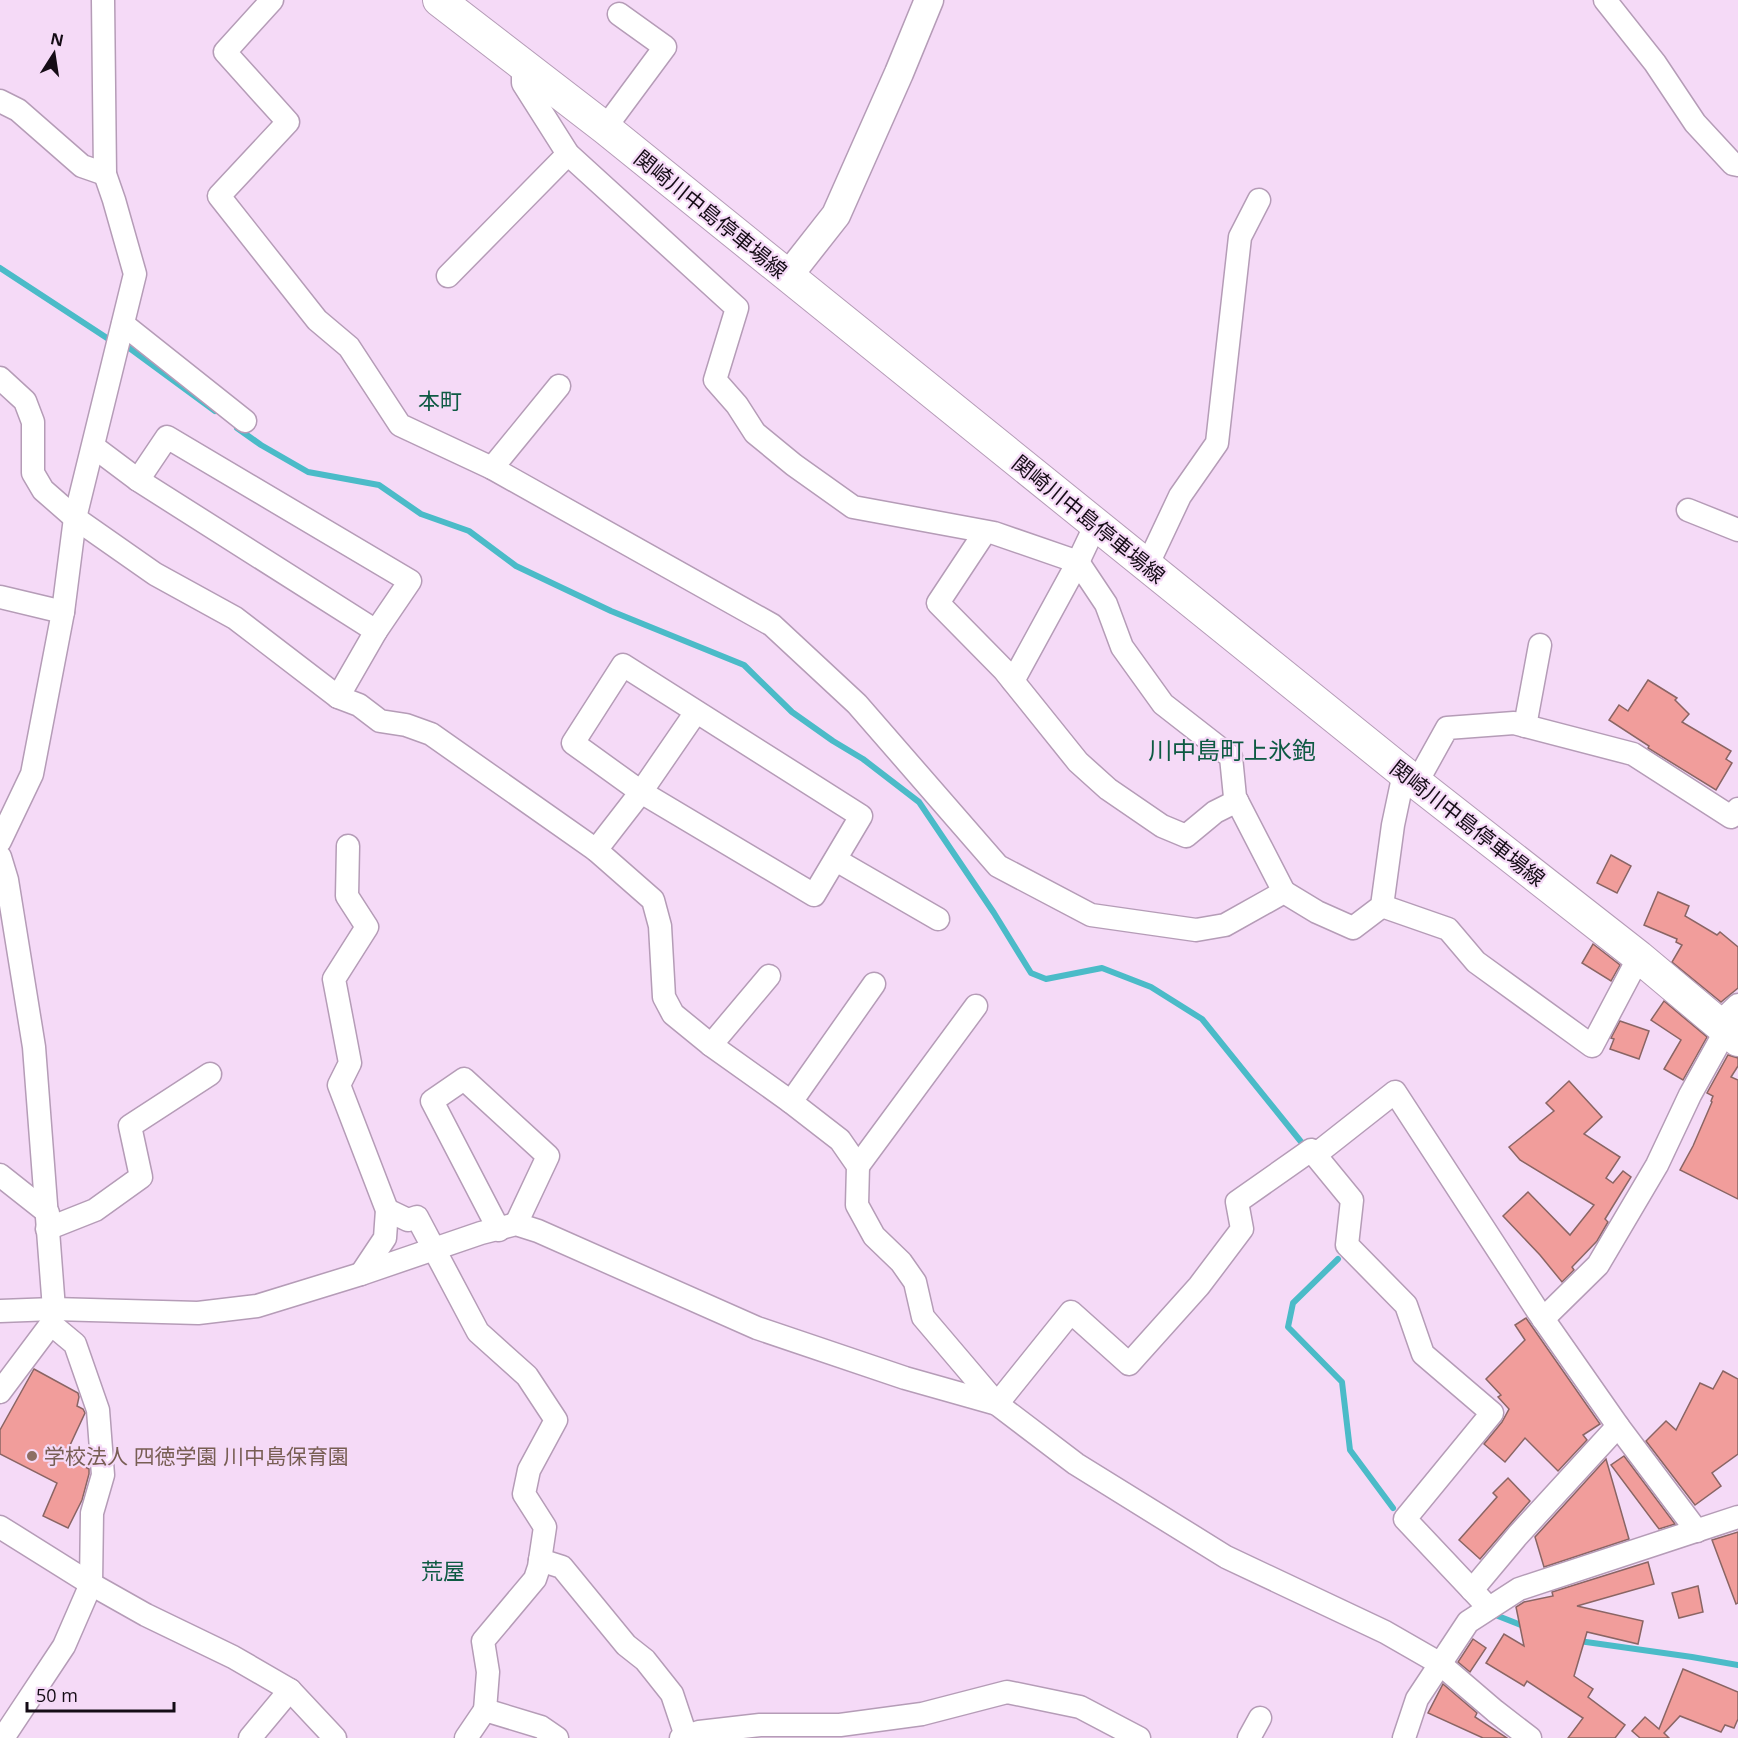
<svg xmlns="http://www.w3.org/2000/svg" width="1738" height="1738" font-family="'Open Sans','Noto Sans JP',sans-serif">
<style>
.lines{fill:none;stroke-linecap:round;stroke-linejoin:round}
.stream{stroke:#4bbbc8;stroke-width:6}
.building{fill:#f19d9b;stroke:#8a6564;stroke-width:1.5}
.minor-casing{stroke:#b59cb7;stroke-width:25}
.tertiary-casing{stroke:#b59cb7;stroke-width:31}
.secondary-casing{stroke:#b59cb7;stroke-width:34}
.minor{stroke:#fff;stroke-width:22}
.tertiary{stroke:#fff;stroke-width:28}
.secondary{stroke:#fff;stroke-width:32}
.education-dot{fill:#8d6e63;stroke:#f5daf7;stroke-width:2}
.labels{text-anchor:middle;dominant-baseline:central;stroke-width:4.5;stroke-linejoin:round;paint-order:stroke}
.street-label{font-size:21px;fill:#150c16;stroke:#f5daf7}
.education-label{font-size:21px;fill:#785e54;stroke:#f5daf7;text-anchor:start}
.neighbourhood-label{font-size:22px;fill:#0e5a43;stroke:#f5daf7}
.quarter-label{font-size:24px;fill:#0e5a43;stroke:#f5daf7}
</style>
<rect width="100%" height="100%" fill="#f5daf7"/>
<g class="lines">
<g class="stream">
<path d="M0 268 110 340"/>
<path d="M128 347 215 411"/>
<path d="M237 428 261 445 308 472 379 485 421 514 469 531 516 566 611 611 744 665 792 712 833 741 863 759 919 802 994 913 1031 973 1046 979 1102 968 1151 987 1202 1019 1302 1143"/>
<path d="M1338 1259 1293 1303 1288 1327 1342 1382 1350 1450 1393 1508"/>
<path d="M1498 1616 1526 1627"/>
<path d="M1579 1641 1692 1657 1738 1665"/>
</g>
</g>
<g class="building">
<path d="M1648 680 1677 698 1675 700 1689 714 1682 722 1731 751 1726 759 1732 763 1716 790 1648 748 1649 746 1609 720 1619 705 1628 711Z"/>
<path d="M1611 855 1631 866 1617 893 1597 883Z"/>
<path d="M1658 892 1689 906 1685 916 1717 935 1720 932 1738 947V988L1721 1002 1672 962 1682 945 1676 942 1677 939 1644 925Z"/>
<path d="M1593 944 1620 965 1611 981 1582 963Z"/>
<path d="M1664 1001 1707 1037 1683 1080 1664 1069 1681 1040 1651 1020Z"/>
<path d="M1620 1021 1649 1031 1639 1059 1610 1049 1614 1039 1611 1038Z"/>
<path d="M1728 1055 1738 1058V1066L1731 1077 1738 1080V1199L1680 1170 1693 1146 1712 1102 1711 1101 1713 1096 1707 1093Z"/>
<path d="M1569 1081 1602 1117 1584 1134 1620 1157 1606 1178 1613 1183 1623 1171 1631 1177 1605 1219 1608 1222 1597 1241 1572 1267 1574 1270 1562 1282 1540 1255 1503 1216 1528 1192 1570 1235 1594 1205 1520 1160 1509 1147 1554 1111 1546 1103Z"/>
<path d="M1526 1318 1600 1424 1583 1435 1587 1440 1558 1471 1525 1438 1505 1462 1484 1444 1502 1422 1509 1409 1498 1397 1501 1395 1486 1379 1525 1340 1515 1325Z"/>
<path d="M34 1369 78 1393 79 1397 77 1406 83 1409 85 1413 65 1456 89 1469V1474L82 1500 68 1528 43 1516 57 1483 0 1454V1430Z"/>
<path d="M1723 1371 1738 1379V1454L1712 1473 1721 1486 1695 1505 1646 1441 1666 1421 1676 1430 1700 1383 1713 1389Z"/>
<path d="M1624 1456 1675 1524 1659 1529 1611 1465Z"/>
<path d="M1606 1459 1629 1539 1544 1567 1535 1537Z"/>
<path d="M1508 1478 1530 1501 1480 1559 1459 1540 1497 1497 1493 1493Z"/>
<path d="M1738 1532V1603L1736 1604 1712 1540Z"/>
<path d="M1648 1562 1654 1584 1577 1606 1643 1621 1638 1644 1587 1632 1574 1676 1593 1689 1588 1697 1625 1725 1615 1738H1568L1583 1718 1527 1681 1524 1686 1486 1663 1504 1634 1524 1646 1516 1607 1524 1602 1553 1596 1552 1592Z"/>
<path d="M1698 1586 1703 1612 1679 1618 1672 1593Z"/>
<path d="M1473 1639 1486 1648 1470 1672 1458 1662Z"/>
<path d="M1683 1669 1738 1692V1719L1734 1728 1725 1725 1721 1732 1680 1716 1664 1733 1669 1738H1640L1632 1731 1645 1717 1659 1729Z"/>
<path d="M1443 1684 1477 1713 1475 1717 1507 1738H1483L1428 1713Z"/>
</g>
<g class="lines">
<defs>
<g id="minor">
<path d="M272 0 225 52 288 122 219 196 317 320 349 347 400 425 492 468 772 625 857 704 998 866 1091 915 1196 930 1225 925 1284 892 1317 912 1353 928 1382 906 1393 825 1404 773"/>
<path d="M1605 0 1655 63 1695 123 1733 164 1738 165"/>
<path d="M523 66V83L568 154 737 308 715 380 737 405 755 433 794 465 853 507 994 533 1078 562 1106 604 1122 647 1163 704 1231 757 1235 797 1284 892"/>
<path d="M0 101 18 110 82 166 105 174"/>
<path d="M605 128 665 47 619 14"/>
<path d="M448 276 568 154"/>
<path d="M123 324 245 421"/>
<path d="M0 378 25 401 33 422V473L43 490 75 518 155 574 235 618 338 697 359 705 380 721 406 725 431 734 596 850 653 900 660 926 664 997 673 1014 711 1045 791 1102 840 1140 858 1166 857 1205 874 1236 901 1262 915 1282 923 1317 997 1404 1071 1312 1129 1364 1199 1286 1242 1229 1237 1202 1311 1150 1352 1200 1347 1245 1406 1305 1423 1354 1492 1413 1405 1519 1489 1608"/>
<path d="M94 447 138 480 376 631 338 697"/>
<path d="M492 468 559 386"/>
<path d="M138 480 167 437 410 581 376 631"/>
<path d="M1688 510 1738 530"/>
<path d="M985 532 938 603 1004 670 1078 762 1108 789 1162 826 1186 836 1215 812 1237 801"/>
<path d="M1147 566 1180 496 1217 443 1240 237 1259 200"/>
<path d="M0 597 63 612"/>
<path d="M623 665 861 816 814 895 641 792 573 743Z"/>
<path d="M1013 681 1078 562 1096 524"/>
<path d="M1525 726 1540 645"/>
<path d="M1417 782 1447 728 1514 723 1633 754 1731 817 1738 809"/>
<path d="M0 841 32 774 63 612 75 518 135 274 114 200 105 174 103 0"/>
<path d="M348 846 347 896 367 927 334 979 350 1063 339 1085 387 1210 385 1238 361 1274"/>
<path d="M596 850 641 792 696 712"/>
<path d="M0 857 7 880 34 1047 54 1309 51 1324 0 1392"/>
<path d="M836 860 938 919"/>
<path d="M1382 906 1448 929 1476 962 1592 1046 1639 957"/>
<path d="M1718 1024 1738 1005"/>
<path d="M711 1045 769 976"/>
<path d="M791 1102 874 984"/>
<path d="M1315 1155 1395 1092 1539 1313 1618 1426 1697 1531"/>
<path d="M858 1166 976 1006"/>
<path d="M0 1175 48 1213"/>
<path d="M387 1210 408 1220 417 1217 478 1332 527 1376 556 1420 529 1470 524 1494 545 1527 539 1567 535 1579 483 1641 488 1672 485 1710"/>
<path d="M47 1229 95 1210 141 1177 130 1126 210 1074"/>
<path d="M499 1230 432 1101 464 1079 548 1156 516 1224"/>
<path d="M0 1311 54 1309 198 1313 257 1306 361 1274 481 1233 516 1224 538 1231 757 1328 905 1378 997 1404 1076 1464 1226 1557 1385 1632 1439 1663 1495 1711 1530 1738"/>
<path d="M1543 1319 1598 1265 1657 1165 1690 1095 1726 1030"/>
<path d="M0 1527 91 1584 146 1615 233 1657 290 1690 335 1738"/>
<path d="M540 1560 562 1567 626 1645 645 1660 672 1694 686 1736"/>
<path d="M1472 1590 1518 1535 1618 1426"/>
<path d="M3 1738 64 1646 91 1584 92 1513 103 1475 98 1410 75 1344 51 1324"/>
<path d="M250 1738 290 1690"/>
<path d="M466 1738 485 1710 541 1727 557 1738"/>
<path d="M681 1738 699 1732 760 1725H840L922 1714 1007 1692 1080 1707 1139 1738"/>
<path d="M1249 1738 1260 1718"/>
<path d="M1404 1738 1417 1699 1468 1622 1519 1589 1738 1517"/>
</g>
<path id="tertiary" d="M788 276 836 215 899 73 929 0"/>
<path id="secondary" d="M439 0 605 128 1404 773 1639 957 1738 1040"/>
</defs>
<use href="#minor" class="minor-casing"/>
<use href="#tertiary" class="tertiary-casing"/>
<use href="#secondary" class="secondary-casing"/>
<use href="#minor" class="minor"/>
<use href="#tertiary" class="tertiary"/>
<use href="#secondary" class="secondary"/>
</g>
<circle class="education-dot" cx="32" cy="1456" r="6"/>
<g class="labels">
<g class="street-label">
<text transform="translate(711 214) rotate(39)">関崎川中島停車場線</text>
<text transform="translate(1089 519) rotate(39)">関崎川中島停車場線</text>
<text transform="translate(1468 823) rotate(38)">関崎川中島停車場線</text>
</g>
<g class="education-label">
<text x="44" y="1456">学校法人 四徳学園 川中島保育園</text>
</g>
<g class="neighbourhood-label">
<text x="440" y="400">本町</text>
<text x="443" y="1570">荒屋</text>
</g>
<g class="quarter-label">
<text x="1232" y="749">川中島町上氷鉋</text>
</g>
</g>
<g transform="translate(54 54) rotate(12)" stroke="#f5daf7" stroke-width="4.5" paint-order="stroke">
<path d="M0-4.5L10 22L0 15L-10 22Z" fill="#150c16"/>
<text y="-9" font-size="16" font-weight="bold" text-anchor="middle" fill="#150c16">N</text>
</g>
<path d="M27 1702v9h147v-9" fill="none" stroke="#150c16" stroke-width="3"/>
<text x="36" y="1702" font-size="18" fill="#150c16" stroke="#f5daf7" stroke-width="4.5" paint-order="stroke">50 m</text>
</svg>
